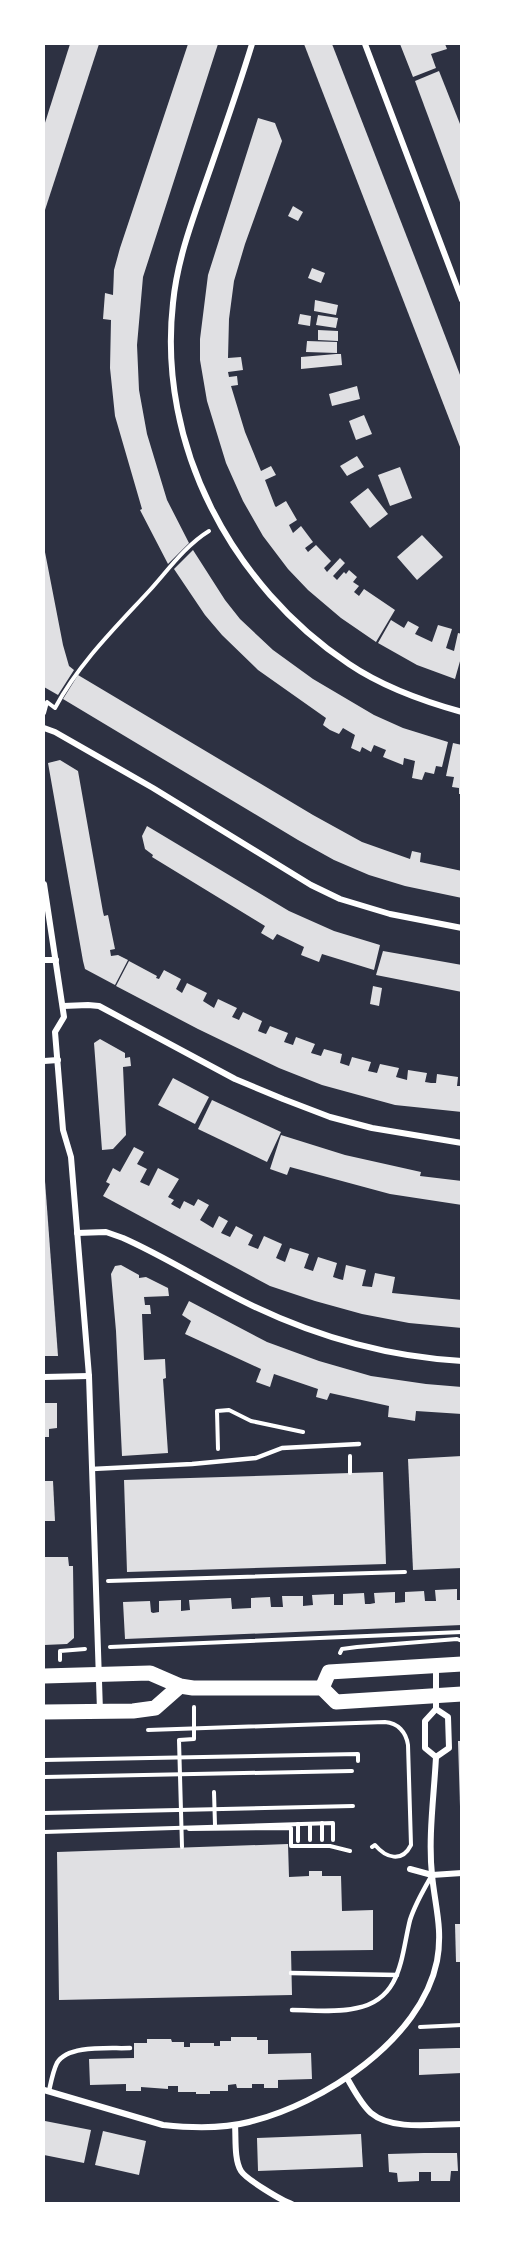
<svg xmlns="http://www.w3.org/2000/svg" width="505" height="2247" font-family="'Fira Sans Condensed',sans-serif">
<style>
.building{fill:#e0e0e3}
.lines{fill:none;stroke-linecap:round;stroke-linejoin:round}
.path{stroke:#fff;stroke-width:4}
.service{stroke:#fff;stroke-width:4.5}
.minor{stroke:#fff;stroke-width:6}
.primary{stroke:#fff;stroke-width:15}
</style>
<rect width="100%" height="100%" fill="#2d3142"/>
<g class="building">
<path d="M70 44H99L44 213V126Z"/>
<path d="M188 44H218L143 277 137 345 139 390 147 434 167 500 189 543 168 564 140 510 142 509 115 416 110 368 111 320 103 319 105 293 113 295 114 270 120 248Z"/>
<path d="M304 44H332L424 281 462 380V452Z"/>
<path d="M400 44H445L447 49 431 54 436 68 413 77Z"/>
<path d="M439 71 462 129 461 205 415 81Z"/>
<path d="M258 118 275 123 282 141 245 244 234 281 229 319 228 358 241 357 243 370 228 372 229 377 237 376 238 385 231 386 245 432 261 471 271 466 276 475 265 480 275 506 276 507 286 501 297 520 289 525 293 533 301 526 313 542 305 548 308 552 316 545 331 561 324 568 327 572 340 558 345 563 333 576 337 580 344 572 346 574 349 570 357 577 353 582 359 586 354 592 359 596 364 589 395 610 376 642 341 618 308 590 288 569 263 536 243 501 226 463 207 401 200 360V339L208 275Z"/>
<path d="M293 206 303 212 298 221 288 216Z"/>
<path d="M312 268 325 273 321 283 308 278Z"/>
<path d="M315 300 338 305 336 315 314 311Z"/>
<path d="M300 314 311 316 310 326 298 324Z"/>
<path d="M318 315 338 318 336 328 316 325Z"/>
<path d="M318 330 338 331V341L318 340Z"/>
<path d="M307 341 337 342V353L306 352Z"/>
<path d="M336 354H341L342 365 301 369V357Z"/>
<path d="M357 386 360 399 332 406 329 394Z"/>
<path d="M364 415 372 434 356 440 349 421Z"/>
<path d="M357 456 364 467 347 476 340 466Z"/>
<path d="M400 467 412 498 390 506 378 475Z"/>
<path d="M368 488 388 514 370 528 350 502Z"/>
<path d="M422 535 443 557 417 580 397 557Z"/>
<path d="M44 547 63 645 69 666 74 670 58 695 44 687Z"/>
<path d="M193 550 225 600 240 619 273 650 313 679 374 715 403 728 448 742 442 767 436 766 434 774 425 772 422 780 412 778 415 761 404 758 403 765 383 757 386 750 374 745 371 752 362 747 360 752 351 748 355 735 343 728 339 734 330 730 323 725 326 718 258 670 222 635 205 615 174 569Z"/>
<path d="M391 620 404 628 408 621 419 627 415 634 432 642 438 625 452 629 446 648 454 651 458 633 462 634V654L455 679 417 665 378 643Z"/>
<path d="M78 675 313 815 362 842 410 859 412 851 421 853 420 862 462 871V898L405 886 369 875 334 860 298 840 63 699Z"/>
<path d="M453 743 462 745V794H459V788L452 787 454 777 446 776Z"/>
<path d="M60 760 78 771 103 912 104 916 108 915 115 949 110 950 111 956 118 955 128 960 115 985 85 969 83 961 48 763Z"/>
<path d="M147 826 289 911 334 931 380 945 374 970 322 954 319 962 301 955 304 947 277 934 273 940 261 933 265 926 152 857 153 855 145 849 142 836Z"/>
<path d="M383 951 462 965V992L376 975Z"/>
<path d="M129 961 157 976 156 978 159 979 164 970 181 979 176 989 182 993 187 983 207 993 203 1001 214 1008 218 999 237 1008 232 1017 239 1020 243 1012 262 1021 258 1031 263 1033 266 1034 270 1026 288 1033 284 1042 293 1045 296 1037 315 1044 311 1053 321 1056 324 1049 342 1054 340 1063 349 1066 352 1057 371 1062 368 1071 377 1073 380 1064 399 1068 396 1077 407 1080 408 1070 427 1073 425 1082 431 1083H436L437 1074 458 1077 457 1086H462V1112L395 1105 322 1085 279 1068 198 1029 116 986Z"/>
<path d="M373 986 382 988 379 1006 370 1004Z"/>
<path d="M100 1039 125 1053V1058L130 1057 131 1066 123 1067 126 1135 113 1149 102 1150 94 1043Z"/>
<path d="M173 1078 209 1097 195 1124 158 1105Z"/>
<path d="M212 1100 281 1132 267 1162 198 1129Z"/>
<path d="M281 1135 345 1155 421 1172 420 1176 462 1181V1205L390 1194 290 1167 287 1175 270 1169Z"/>
<path d="M134 1147 144 1152 137 1164 147 1169 140 1182 149 1186 158 1168 179 1179 168 1197 174 1200 171 1204 180 1209 184 1201 194 1206 198 1199 209 1205 200 1220 213 1228 219 1216 228 1221 221 1233 230 1237 236 1226 253 1235 248 1245 258 1249 264 1236 282 1244 276 1258 285 1262 290 1248 309 1254 304 1268 313 1271 318 1257 337 1263 333 1277 339 1279 343 1280 346 1265 366 1270 362 1286 372 1287 375 1273 395 1277 392 1293 462 1300V1328L409 1323 362 1314 315 1301 270 1286 103 1196 110 1184 106 1182 113 1168 120 1172Z"/>
<path d="M44 1181H45L58 1356H44Z"/>
<path d="M121 1265 139 1275V1278L146 1277 168 1288 169 1296 144 1297 145 1305H150L151 1314H142L144 1360 165 1359 166 1378 163 1379 168 1453 122 1456 116 1331 111 1274 115 1266Z"/>
<path d="M189 1301 267 1342 319 1361 371 1376 426 1384 462 1387V1414L416 1411 415 1421 403 1419 388 1417 389 1406 330 1393 327 1400 316 1397 318 1389 274 1374 270 1387 256 1382 261 1369 185 1334 191 1321 182 1315Z"/>
<path d="M44 1403H57V1428L49 1429V1437H44Z"/>
<path d="M462 1456V1568L413 1570 408 1459Z"/>
<path d="M383 1472 386 1564 127 1572 124 1480Z"/>
<path d="M44 1481H53L55 1521H44Z"/>
<path d="M44 1557H68L69 1566H73L74 1638 67 1644 44 1645Z"/>
<path d="M457 1589V1600H462V1625L125 1639 123 1602 150 1601 151 1612 153 1613 159 1612V1601L181 1600V1611L190 1610 189 1600 231 1598 232 1609 251 1608V1598L270 1597 271 1607H283L282 1596H303V1606L313 1605 312 1595 334 1594V1605H343V1594L364 1593 365 1604H370L375 1603 374 1593 395 1592V1603L405 1602V1592L424 1591 425 1601H436L435 1590Z"/>
<path d="M458 1741H462V1806H460Z"/>
<path d="M288 1844 289 1877 309 1876V1871H322V1876H341L342 1911 373 1910V1950L291 1951 292 1995 59 2000 57 1852Z"/>
<path d="M455 1924H462V1962H456Z"/>
<path d="M231 2037H257V2040H268V2054L311 2053 312 2079 278 2080V2088H264V2084H252V2088H237L236 2084 228 2085V2091H210V2094H196V2092H178V2086H168V2089L141 2087V2091H126V2084L90 2085 89 2059 134 2058V2043H147V2039H171L172 2042H184V2047H190V2043H214V2046H220V2041H231Z"/>
<path d="M456 2048H462V2073L419 2075V2049Z"/>
<path d="M45 2121 91 2130 84 2163 44 2155Z"/>
<path d="M103 2131 146 2141 139 2175 95 2165Z"/>
<path d="M361 2134 363 2167 258 2171 257 2138Z"/>
<path d="M424 2153H457L458 2171H451L450 2181H431V2172H419V2181L398 2182 397 2173 389 2172 388 2154Z"/>
</g>
<g class="lines">
<g class="path">
<path d="M44 713 47 702 55 708C79 663 116 627 150 590 168 570 186 545 209 531"/>
<path d="M218 1449 217 1411 229 1410 251 1421 303 1432"/>
<path d="M350 1456V1473"/>
<path d="M108 1581 405 1572"/>
<path d="M110 1647 462 1632"/>
<path d="M340 1653 342 1649 357 1647 457 1639 462 1641"/>
<path d="M60 1660V1651L85 1649"/>
<path d="M148 1730 385 1722C398 1723 406 1732 408 1745L411 1845C402 1863 386 1858 375 1845L372 1847"/>
<path d="M44 1760 358 1754V1761"/>
<path d="M44 1777 352 1771"/>
<path d="M214 1792 215 1825"/>
<path d="M44 1813 353 1806"/>
<path d="M322 1823V1840"/>
<path d="M298 1824V1841"/>
<path d="M310 1824V1840"/>
<path d="M189 1829 291 1828V1846H330L350 1851"/>
<path d="M44 1832 333 1823V1840"/>
<path d="M182 1847 179 1740 194 1739V1707"/>
<path d="M420 2027 462 2025"/>
</g>
<g class="service">
<path d="M92 1469 192 1464 256 1458 282 1448 359 1444"/>
<path d="M291 1973 397 1975"/>
<path d="M292 2010C313 2010 337 2013 357 2008 402 1999 401 1956 410 1920 415 1904 424 1889 432 1875"/>
<path d="M49 2091C51 2082 53 2071 57 2063 68 2044 111 2049 130 2048"/>
</g>
<g class="minor">
<path d="M252 44C238 90 222 135 206 181 192 221 177 261 173 303 157 445 232 586 349 664 383 687 422 701 462 712"/>
<path d="M365 44 462 300"/>
<path d="M44 728 55 732 153 788 311 885 340 899 390 914 462 928"/>
<path d="M44 884 64 1017 55 1032 63 1130 71 1157 89 1376 100 1711"/>
<path d="M44 960H56"/>
<path d="M63 1006 88 1005 99 1006 235 1079 283 1099 330 1117 372 1128 462 1143"/>
<path d="M44 1061 58 1060"/>
<path d="M77 1233 106 1232 123 1238C168 1258 209 1285 253 1306 318 1337 390 1357 462 1361"/>
<path d="M44 1377 89 1376"/>
<path d="M436 1666V1709L425 1721V1748L436 1757"/>
<path d="M436 1757 449 1748 448 1717 436 1709"/>
<path d="M410 1869 432 1875 462 1873"/>
<path d="M347 2078C354 2090 361 2104 371 2113 392 2131 435 2124 462 2124"/>
<path d="M44 2090 163 2125C191 2128 222 2129 249 2122 323 2104 421 2040 437 1961 443 1929 435 1906 432 1875 428 1837 434 1796 436 1757"/>
<path d="M235 2125C236 2138 234 2160 241 2171 246 2179 282 2201 292 2204"/>
</g>
<g class="primary">
<path d="M44 1676 150 1673 180 1686 193 1688H322L336 1702 462 1694"/>
<path d="M322 1688 329 1672 462 1664"/>
<path d="M44 1712 133 1711 155 1708 180 1686"/>
</g>
</g>
<rect width="505" height="2247" fill="none" stroke="#ffffff" stroke-width="90"/>
</svg>
